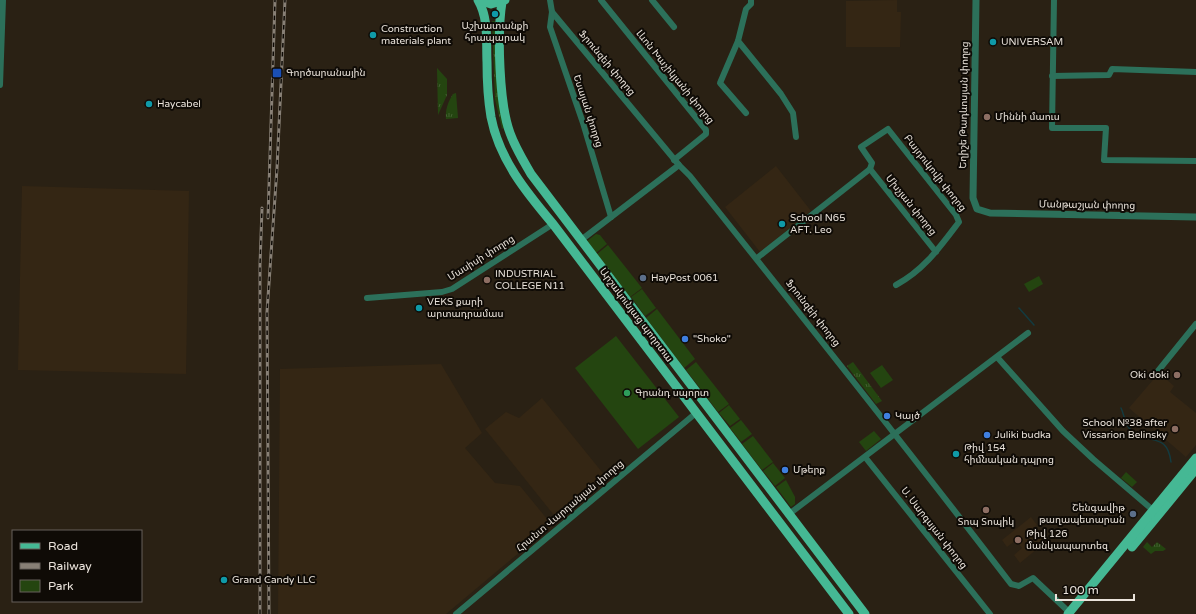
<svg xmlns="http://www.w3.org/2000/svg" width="1196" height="614" font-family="'Varela Round','Noto Sans Armenian',sans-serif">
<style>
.built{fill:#342614}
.grass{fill:url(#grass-tufts)}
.park{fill:#244510}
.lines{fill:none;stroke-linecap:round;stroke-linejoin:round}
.stream{stroke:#133b40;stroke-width:1.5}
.minor{stroke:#2c705a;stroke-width:6}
.tertiary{stroke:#2c705a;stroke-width:7}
.primary{stroke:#45b894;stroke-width:9}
.rail-casing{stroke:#888076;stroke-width:3}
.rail{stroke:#0f0b06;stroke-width:1.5;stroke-dasharray:4.5;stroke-linecap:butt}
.culture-dot{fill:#0f9aa8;stroke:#0f0b06;stroke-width:1.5}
.transit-dot{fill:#1a4fb4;stroke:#0f0b06;stroke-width:1.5}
.education-dot{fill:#8d6e63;stroke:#0f0b06;stroke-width:1.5}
.service-dot{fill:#5c6f8a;stroke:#0f0b06;stroke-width:1.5}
.shop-dot{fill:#3f7fe0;stroke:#0f0b06;stroke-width:1.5}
.leisure-dot{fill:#2e9e5b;stroke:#0f0b06;stroke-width:1.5}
.labels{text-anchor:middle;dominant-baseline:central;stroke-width:4;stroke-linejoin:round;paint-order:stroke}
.poi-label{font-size:10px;fill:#eae3db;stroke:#0f0b06;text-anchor:start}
.street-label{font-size:10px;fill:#eae3db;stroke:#0f0b06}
</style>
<defs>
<pattern id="grass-tufts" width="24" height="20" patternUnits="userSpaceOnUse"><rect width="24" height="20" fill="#244510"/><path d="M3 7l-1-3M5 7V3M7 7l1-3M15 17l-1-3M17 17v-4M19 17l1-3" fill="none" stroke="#446032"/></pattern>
</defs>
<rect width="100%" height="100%" fill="#2a2114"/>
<g class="built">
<path d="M897 0V12H901L900 47H846V1Z"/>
<path d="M776 166 811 211 760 252 725 207Z"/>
<path d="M22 186 189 191 186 374 18 370Z"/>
<path d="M441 364 482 433 465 448 495 483 520 486 552 525 446 614H278L280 369Z"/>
<path d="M1159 373 1174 386 1170 392 1196 413V445L1186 457 1129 408Z"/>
<path d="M542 398 606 477 557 519 485 429 506 412 519 418Z"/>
<path d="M1031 517 1037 525 1028 532 1034 540 1043 533 1048 540 1020 563 1014 555 1022 548 1016 540 1007 547 1002 540Z"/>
</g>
<g class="grass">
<path d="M492 21H495L497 70 505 127 502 129 495 99Z"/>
<path d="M437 68 447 79V95L438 115Z"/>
<path d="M456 93 458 118 446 119C445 110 448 102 453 94Z"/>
<path d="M853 362 882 401 876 404 847 366Z"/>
<path d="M1147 542 1152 547 1157 542 1166 549 1163 551H1155L1151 554 1143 547Z"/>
</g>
<g class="park">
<path d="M596 234 600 235 607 244 596 253 587 241Z"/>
<path d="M608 245 642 288 630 297 597 254Z"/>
<path d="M1039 276 1043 284 1029 292 1024 284Z"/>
<path d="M642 289 656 308 645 316 631 297Z"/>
<path d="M657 309 695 359 684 368 646 318Z"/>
<path d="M616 336 679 417 638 449 575 368Z"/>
<path d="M696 362 729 404 718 412 686 370Z"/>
<path d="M882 365 893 380 881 388 870 373Z"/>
<path d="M729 405 740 419 730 426 719 413Z"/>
<path d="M741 420 752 434 741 442 730 428Z"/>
<path d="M874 431 881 439 866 451 859 442Z"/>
<path d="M753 436 773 462 762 470 742 444Z"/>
<path d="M773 463 785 478 775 486 763 471Z"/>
<path d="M1126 472 1137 482 1132 487 1121 478Z"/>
<path d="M786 480 795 497V504L791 507 776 487Z"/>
</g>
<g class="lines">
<g class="stream">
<path d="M1019 308 1034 325"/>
<path d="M1121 408C1125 416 1124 424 1131 430 1148 446 1167 431 1171 462"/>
</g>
<g class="minor">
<path d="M550 0 552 12 679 165 690 176C798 311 906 447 1011 584L1019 586 1033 578 1069 612"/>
<path d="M601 0 706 130V134L674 160"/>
<path d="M652 0 674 27"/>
<path d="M751 0V4L746 9 738 41 781 94 793 113 796 137"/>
<path d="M1054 0 1052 128H1106L1104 160 1196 161"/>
<path d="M552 12 550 27 583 123 611 217"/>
<path d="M738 41 720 83 746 113"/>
<path d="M1052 76 1109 75 1112 69 1196 72"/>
<path d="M0 85 3 0"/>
<path d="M870 169 936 252"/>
<path d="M581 240 679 165"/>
<path d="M757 258 870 169 872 163 861 147 888 129 956 215 959 222C940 247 924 270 896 285"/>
<path d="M367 298 442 292 452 289 553 224"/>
<path d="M997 357 1063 431 1093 459 1154 511"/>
<path d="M1158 371 1196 324"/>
<path d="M865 457 990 614"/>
<path d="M789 514 1028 333"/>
<path d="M456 614 696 413"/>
</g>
<path class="tertiary" d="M976 0 973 198 977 209 990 213 1196 217"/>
<g class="primary">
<path d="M478 0C489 19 486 41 487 62 487 80 488 99 491 117 499 159 526 192 553 224L849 614"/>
<path d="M479 0 491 4 505 0"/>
<path d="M502 2C497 33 499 104 510 133 515 147 523 160 531 174L865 614"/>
<path d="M1132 547 1196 469"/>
<path d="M1068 614 1196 458"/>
</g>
<defs>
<g id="rail">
<path d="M268 218 275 0"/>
<path d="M260 614V265L262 208"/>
<path d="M269 614 267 312 277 168 285 0"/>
</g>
</defs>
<use href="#rail" class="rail-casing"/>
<use href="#rail" class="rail"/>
</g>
<g class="culture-dot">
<circle cx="495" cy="14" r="4"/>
<circle cx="373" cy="35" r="4"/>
<circle cx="993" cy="42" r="4"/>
<circle cx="149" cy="104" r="4"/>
<circle cx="782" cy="224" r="4"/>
<circle cx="419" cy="308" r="4"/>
<circle cx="956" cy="454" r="4"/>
<circle cx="224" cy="580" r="4"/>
</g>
<rect class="transit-dot" x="272" y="68" width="10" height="10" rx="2"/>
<g class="education-dot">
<circle cx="987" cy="117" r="4"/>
<circle cx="487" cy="280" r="4"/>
<circle cx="1177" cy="375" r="4"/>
<circle cx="1175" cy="429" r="4"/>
<circle cx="986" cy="510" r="4"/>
<circle cx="1018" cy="540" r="4"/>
</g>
<g class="service-dot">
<circle cx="643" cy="278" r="4"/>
<circle cx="1133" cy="514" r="4"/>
</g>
<g class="shop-dot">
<circle cx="685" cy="339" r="4"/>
<circle cx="887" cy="416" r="4"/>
<circle cx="987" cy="435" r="4"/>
<circle cx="785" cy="470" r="4"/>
</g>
<circle class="leisure-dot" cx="627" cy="393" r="4"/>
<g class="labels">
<g class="poi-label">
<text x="495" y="26" text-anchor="middle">Աշխատանքի<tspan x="495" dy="12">հրապարակ</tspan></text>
<text x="381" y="29">Construction<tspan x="381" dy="12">materials plant</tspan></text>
<text x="1001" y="42">UNIVERSAM</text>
<text x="286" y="73">Գործարանային</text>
<text x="157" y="104">Haycabel</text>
<text x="995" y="117">Միննի մաուս</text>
<text x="790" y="218">School N65<tspan x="790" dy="12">AFT. Leo</tspan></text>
<text x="495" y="274">INDUSTRIAL<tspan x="495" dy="12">COLLEGE N11</tspan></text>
<text x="651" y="278">HayPost 0061</text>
<text x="427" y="302">VEKS քարի<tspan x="427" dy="12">արտադրամաս</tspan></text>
<text x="693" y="339">"Shoko"</text>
<text x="1169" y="375" text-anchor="end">Oki doki</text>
<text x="635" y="393">Գրանդ սպորտ</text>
<text x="895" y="416">Կայծ</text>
<text x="1167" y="423" text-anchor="end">School №38 after<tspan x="1167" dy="12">Vissarion Belinsky</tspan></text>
<text x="995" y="435">Juliki budka</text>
<text x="964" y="448">Թիվ 154<tspan x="964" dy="12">հիմնական դպրոց</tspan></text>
<text x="793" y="470">Մթերք</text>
<text x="1125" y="508" text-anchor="end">Շենգավիթ<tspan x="1125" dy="12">թաղապետարան</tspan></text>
<text x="986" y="522" text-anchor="middle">Տոպ Տոպիկ</text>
<text x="1026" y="534">Թիվ 126<tspan x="1026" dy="12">մանկապարտեզ</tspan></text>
<text x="232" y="580">Grand Candy LLC</text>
</g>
<g class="street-label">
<text transform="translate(607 63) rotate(50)">Ֆրունզեի փողոց</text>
<text transform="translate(675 77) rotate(51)">Լևոն Խաչիկյանի փողոց</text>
<text transform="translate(964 105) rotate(-89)">Եղիշե Թադևոսյան փողոց</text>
<text transform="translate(588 111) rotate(72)">Եսայան փողոց</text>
<text transform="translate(935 173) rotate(52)">Բայդուկովի փողոց</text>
<text transform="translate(911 205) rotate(51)">Մխչյան փողոց</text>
<text transform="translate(1087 205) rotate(1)">Մանթաշյան փողոց</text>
<text transform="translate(481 258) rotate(-32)">Մասիսի փողոց</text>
<text transform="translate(813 313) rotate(52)">Ֆրունզեի փողոց</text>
<text transform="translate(636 315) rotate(53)">Արշակունյաց պողոտա</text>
<text transform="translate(570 506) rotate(-40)">Հրանտ Վարդանյան փողոց</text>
<text transform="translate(934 528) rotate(52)">Ս. Սարգսյան փողոց</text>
</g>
</g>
<rect x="12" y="530" width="130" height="72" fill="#0f0b06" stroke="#67615b"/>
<rect x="20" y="543" width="20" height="6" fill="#45b894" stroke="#67615b"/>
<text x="48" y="550" font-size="12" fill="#eae3db">Road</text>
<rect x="20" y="563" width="20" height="6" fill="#888076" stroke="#67615b"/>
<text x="48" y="570" font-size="12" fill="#eae3db">Railway</text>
<rect x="20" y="580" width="20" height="12" fill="#244510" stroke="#67615b"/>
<text x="48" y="590" font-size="12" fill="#eae3db">Park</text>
<path d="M1056 594v6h78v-6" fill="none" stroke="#eae3db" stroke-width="2"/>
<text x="1062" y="594" font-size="12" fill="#eae3db" stroke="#0f0b06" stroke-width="3" paint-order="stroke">100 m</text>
</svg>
